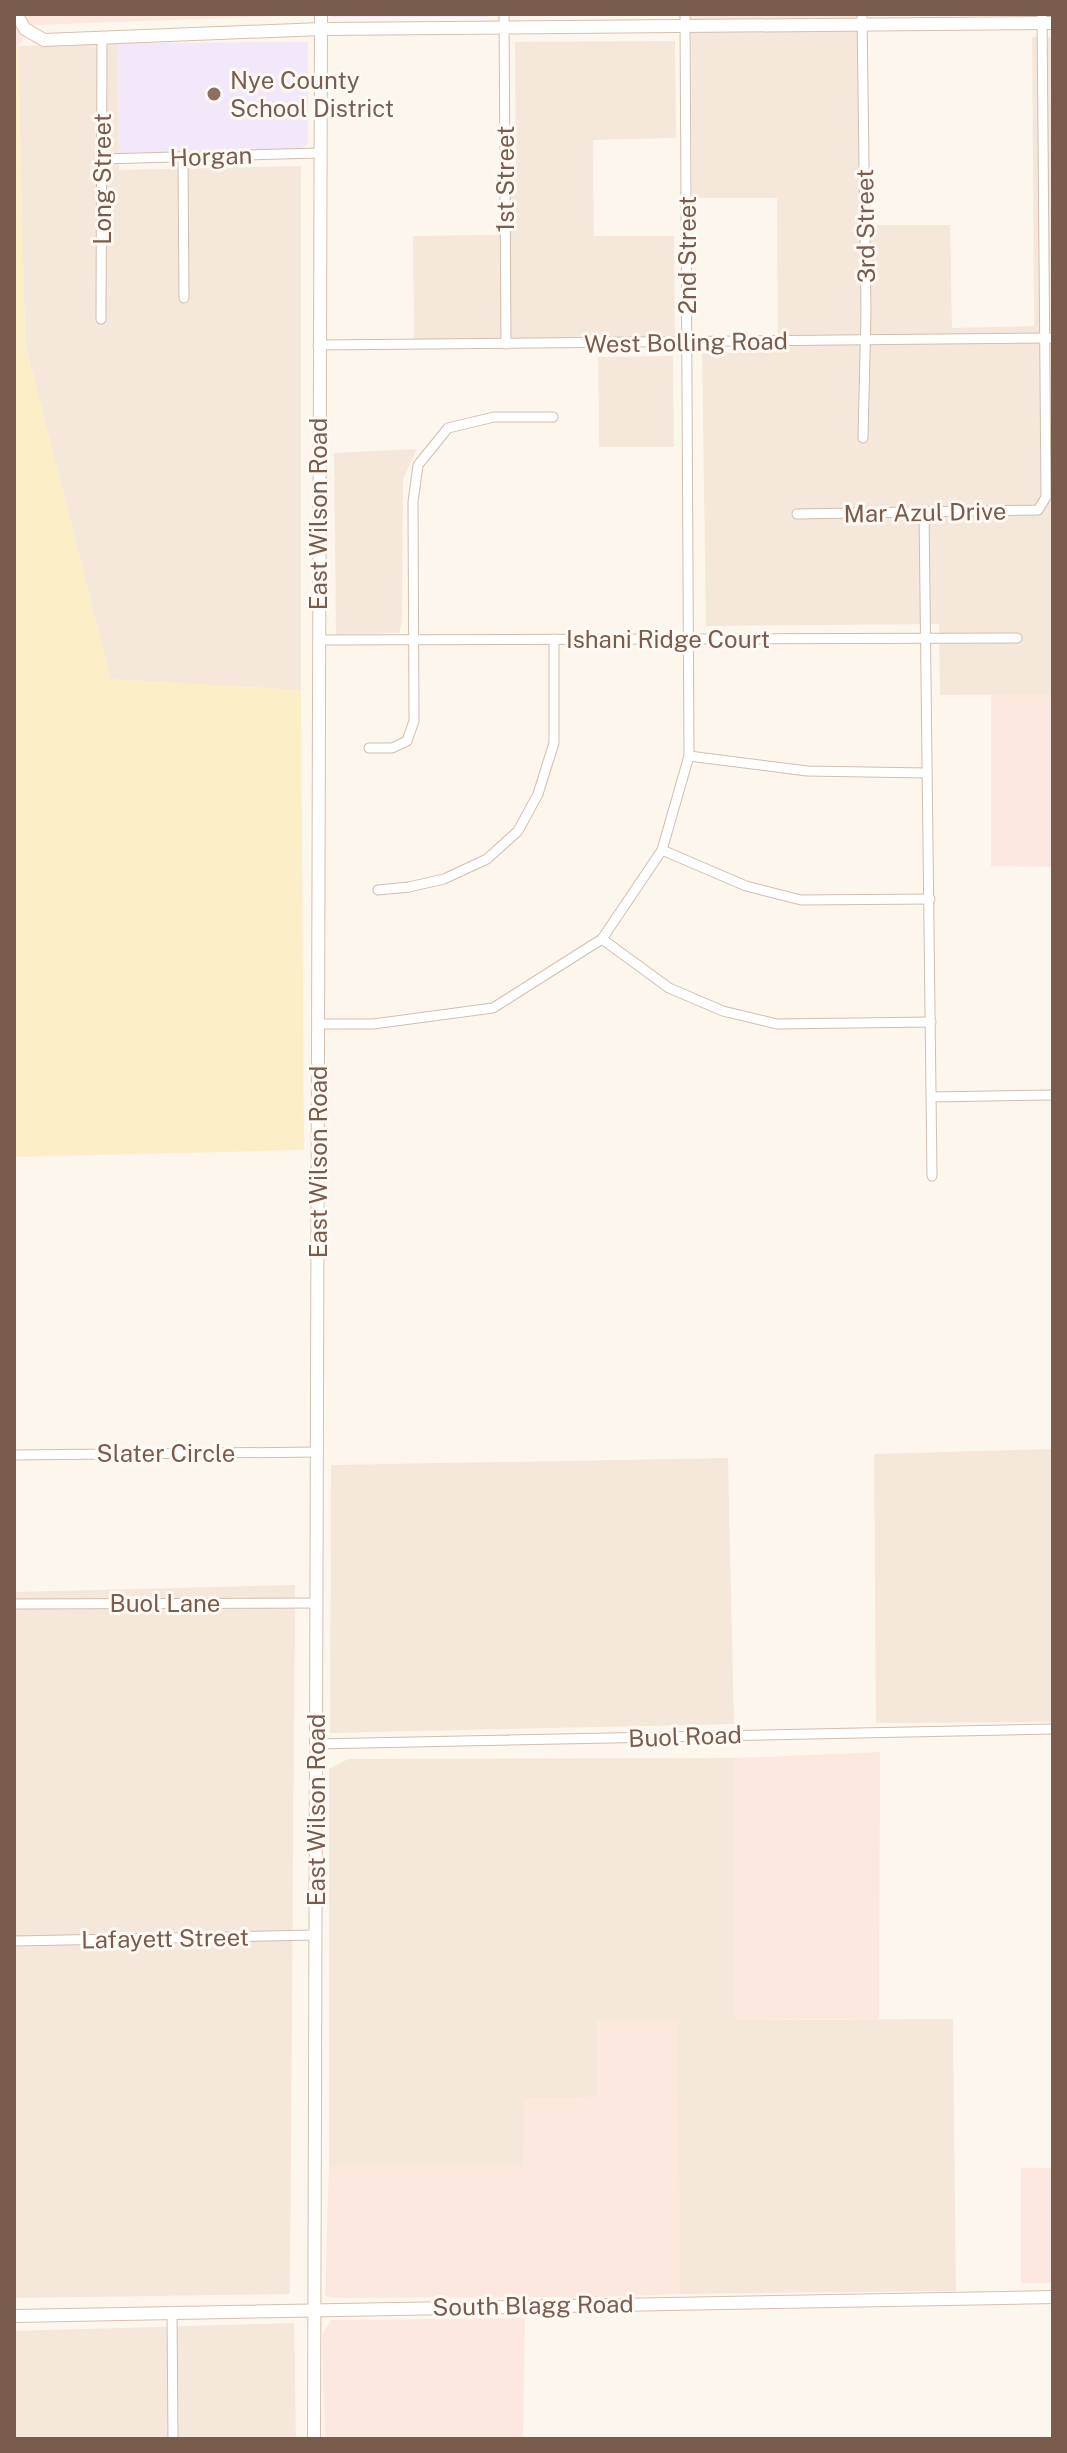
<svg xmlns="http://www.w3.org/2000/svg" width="1067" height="2453" font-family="'Public Sans',sans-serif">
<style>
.residential{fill:#f5e8da}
.commercial{fill:#fde8e0}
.education{fill:#f3e8fa}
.sand{fill:#fcefc7}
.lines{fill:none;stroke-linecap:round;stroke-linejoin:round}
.street-casing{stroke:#d1beb0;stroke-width:11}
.secondary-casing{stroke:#d6c0b0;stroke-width:14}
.street{stroke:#fff;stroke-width:9}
.secondary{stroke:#fff;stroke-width:12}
.education-dot{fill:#8d6e63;stroke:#fffaf3;stroke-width:3}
.labels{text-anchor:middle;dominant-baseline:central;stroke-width:6;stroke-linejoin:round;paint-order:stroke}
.education-label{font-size:24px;fill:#785e54;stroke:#fffaf3;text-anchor:start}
.street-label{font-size:24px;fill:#7a5c4d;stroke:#fffaf3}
</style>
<rect width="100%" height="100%" fill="#fdf6ec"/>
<g class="residential">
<path d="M691 14H858L860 225H950L952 328 1034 326 1032 37H1053V694L940 695 939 624 706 626 702 353 778 352 777 198H692Z"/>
<path d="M675 41 676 138 593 140 594 236H674L675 338 414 340 413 236 499 235V165L516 164 515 42Z"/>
<path d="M118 43 119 170 301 166V690L111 680 25 343 18 46Z"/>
<path d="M673 356 674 447H599L598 357Z"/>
<path d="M417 449 403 479 402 621 399 633 336 635 334 453Z"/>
<path d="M1053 1449V1722L876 1723 874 1454Z"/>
<path d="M728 1458 734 1724 330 1733 331 1465Z"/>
<path d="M295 1585 290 2294 14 2298V1592Z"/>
<path d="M735 1758 736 2020 953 2019 956 2291 680 2294 677 2021 524 2167H329V1769L348 1759Z"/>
<path d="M294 2323 296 2439H14V2331Z"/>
</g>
<g class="commercial">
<path d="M14 14H310V15L35 25 18 46 14 47Z"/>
<path d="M991 694H1053V867L991 866Z"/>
<path d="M880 1752 879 2019 735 2020V1758Z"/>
<path d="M597 2021H678L680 2294 600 2297 332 2298 325 2296 329 2167H523L524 2098 597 2097Z"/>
<rect x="1021" y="2168" width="32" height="115"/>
<path d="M525 2318 523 2439H325L322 2334 331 2320Z"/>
</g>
<g class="education">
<rect x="331" y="14" width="158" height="3"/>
<path d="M308 42V144L300 149 119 153 118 43Z"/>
</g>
<path class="sand" d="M18 46 25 343 111 679 301 690 304 1150 14 1157V47Z"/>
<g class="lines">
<defs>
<g id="street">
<path d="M504 14 506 344"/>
<path d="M862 14 866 312 863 438"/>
<path d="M183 158 184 298"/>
<path d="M102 159 319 153"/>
<path d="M101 319 102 38"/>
<path d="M318 345 1053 338"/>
<path d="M924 512 932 1176"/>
<path d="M797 514 1038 510 1046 497 1042 14"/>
<path d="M318 640 1017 638"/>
<path d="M369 748H392L407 741 414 721 413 502 418 465 448 428 494 417H553"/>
<path d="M689 756 807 771 926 773"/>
<path d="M662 850 746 886 801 900 930 899"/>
<path d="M378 890 409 887 444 879 487 859 518 831 538 794 554 743V639"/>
<path d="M602 939 669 988 723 1011 777 1024 931 1022"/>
<path d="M318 1024H373L493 1008 602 939 662 850 689 756 685 14"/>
<path d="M932 1097 1053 1095"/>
<path d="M14 1455 318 1452"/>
<path d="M14 1604 317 1603"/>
<path d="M316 1744 1053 1729"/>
<path d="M14 1941 316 1935"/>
<path d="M172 2313 173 2439"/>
</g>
<g id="secondary">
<path d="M16 14 25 29 44 40 321 29 1053 23"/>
<path d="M14 2316 1053 2297"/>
<path d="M314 2439 321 14"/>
</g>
</defs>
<use href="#street" class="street-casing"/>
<use href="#secondary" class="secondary-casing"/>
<use href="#street" class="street"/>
<use href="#secondary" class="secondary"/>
</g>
<circle class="education-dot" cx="214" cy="94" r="8"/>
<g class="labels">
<g class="education-label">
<text x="230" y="80">Nye County<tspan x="230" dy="28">School District</tspan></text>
</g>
<g class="street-label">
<text transform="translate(211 156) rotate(-2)">Horgan</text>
<text transform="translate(102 179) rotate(-90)">Long Street</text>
<text transform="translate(505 179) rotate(-90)">1st Street</text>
<text transform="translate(865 226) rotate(-91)">3rd Street</text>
<text transform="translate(687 255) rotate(-90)">2nd Street</text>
<text transform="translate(686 342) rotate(-1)">West Bolling Road</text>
<text transform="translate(925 512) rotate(-1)">Mar Azul Drive</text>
<text transform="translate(318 514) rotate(-90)">East Wilson Road</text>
<text x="668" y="639">Ishani Ridge Court</text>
<text transform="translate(318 1162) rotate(-90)">East Wilson Road</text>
<text x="166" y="1453">Slater Circle</text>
<text x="165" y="1603">Buol Lane</text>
<text transform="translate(685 1736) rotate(-2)">Buol Road</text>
<text transform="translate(316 1810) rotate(-90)">East Wilson Road</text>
<text transform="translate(165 1938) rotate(-1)">Lafayett Street</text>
<text transform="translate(533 2305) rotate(-1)">South Blagg Road</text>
</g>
</g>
<rect width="1067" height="2453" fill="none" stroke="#7a5c4d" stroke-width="32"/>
</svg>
